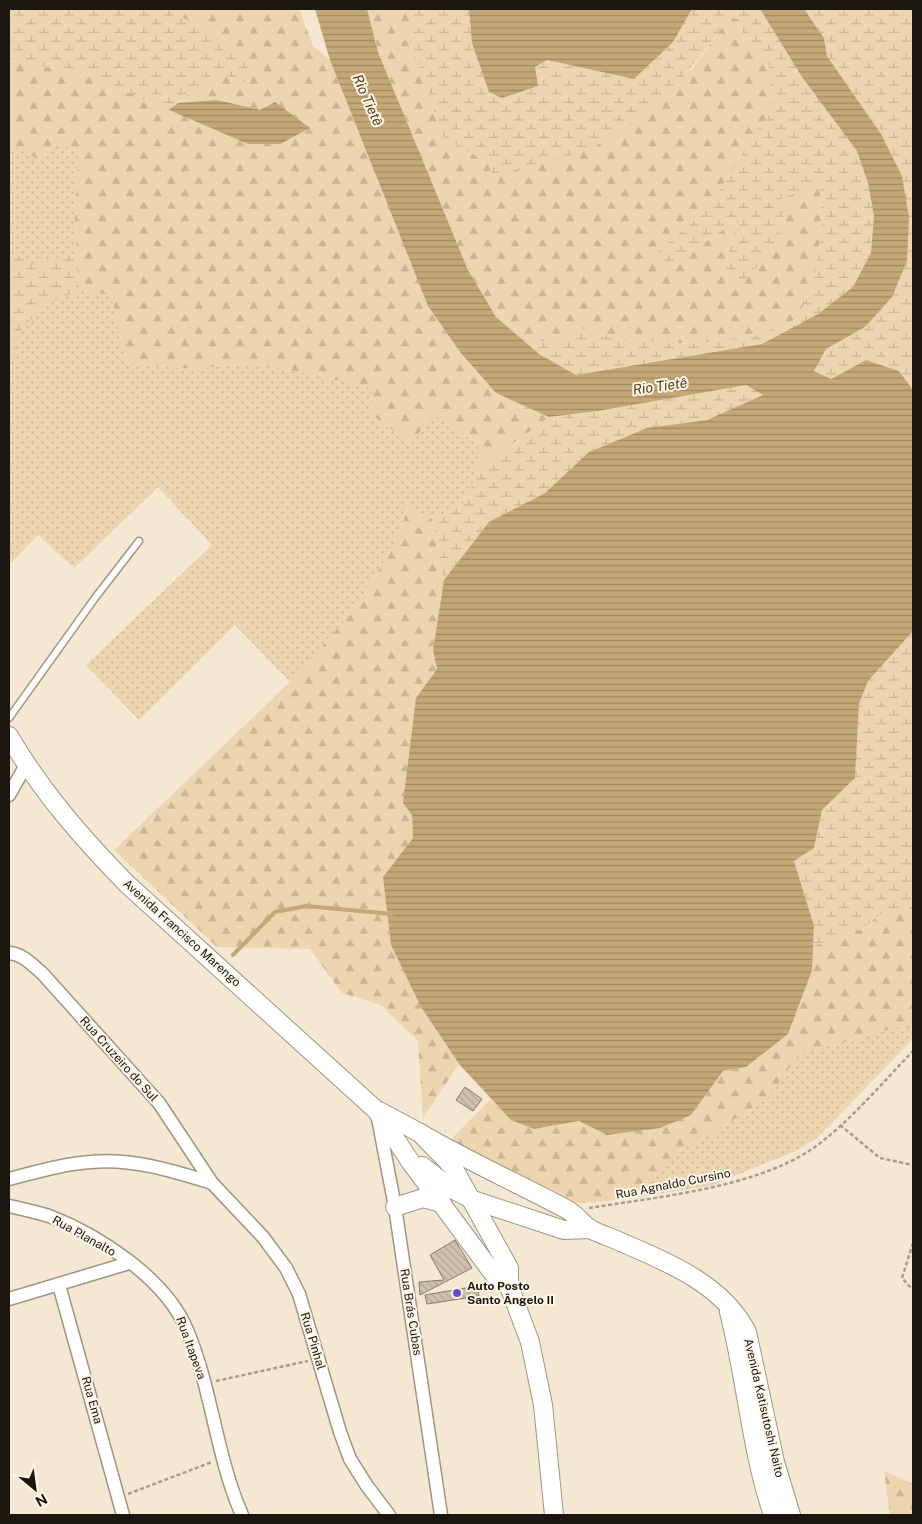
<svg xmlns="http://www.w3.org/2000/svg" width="922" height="1524" font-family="'Public Sans',sans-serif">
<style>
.grass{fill:url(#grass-dots)}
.forest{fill:url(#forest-firs)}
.wetland{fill:url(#wetland-marsh)}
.water{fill:url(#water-rules)}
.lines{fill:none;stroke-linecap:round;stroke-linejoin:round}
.stream{stroke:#c5a877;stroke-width:4}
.building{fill:url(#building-back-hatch);stroke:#887c69}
.lane-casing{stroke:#a19581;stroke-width:9}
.street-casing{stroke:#a19581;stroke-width:15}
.secondary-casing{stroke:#a19581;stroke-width:20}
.path{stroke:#a79d8d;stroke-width:2.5;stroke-dasharray:4 2.5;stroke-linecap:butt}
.lane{stroke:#fff;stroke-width:6}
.street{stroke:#fff;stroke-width:12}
.secondary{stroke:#fff;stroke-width:18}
.poi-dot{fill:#6a4cc5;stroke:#fef6e9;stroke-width:2}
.labels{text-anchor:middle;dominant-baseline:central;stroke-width:4;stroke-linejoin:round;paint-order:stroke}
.street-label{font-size:12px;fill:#1b160f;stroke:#fef6e9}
.poi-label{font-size:12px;font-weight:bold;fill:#1b160f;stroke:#fef6e9;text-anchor:start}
.water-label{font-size:14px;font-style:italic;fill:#523d16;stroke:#fef6e9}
</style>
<defs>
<pattern id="grass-dots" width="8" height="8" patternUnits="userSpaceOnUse" patternTransform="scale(1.25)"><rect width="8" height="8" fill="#ecd5af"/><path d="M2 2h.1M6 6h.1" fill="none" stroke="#cab695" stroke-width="1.8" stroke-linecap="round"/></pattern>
<pattern id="forest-firs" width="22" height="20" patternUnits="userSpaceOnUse" patternTransform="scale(1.25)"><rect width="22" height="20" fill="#ecd5af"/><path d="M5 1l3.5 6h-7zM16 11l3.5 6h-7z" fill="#cab695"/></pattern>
<pattern id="wetland-marsh" width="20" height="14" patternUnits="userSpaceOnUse" patternTransform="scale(1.25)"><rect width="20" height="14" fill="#ecd5af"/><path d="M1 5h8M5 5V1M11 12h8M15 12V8" fill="none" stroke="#cab695"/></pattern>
<pattern id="water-rules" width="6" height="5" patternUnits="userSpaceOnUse" patternTransform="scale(1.25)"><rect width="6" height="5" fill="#c5a877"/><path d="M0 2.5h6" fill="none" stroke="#9f8860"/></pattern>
<pattern id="building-back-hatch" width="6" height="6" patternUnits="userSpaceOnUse" patternTransform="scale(1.25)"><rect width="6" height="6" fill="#cfc2ae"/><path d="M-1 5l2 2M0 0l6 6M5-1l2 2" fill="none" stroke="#b1a694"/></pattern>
</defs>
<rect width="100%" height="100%" fill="#f5e8d3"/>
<g class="grass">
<path d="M57 139 78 154 75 218 79 291 111 295 126 362 191 369 257 363 373 388 372 415 410 444 433 414 480 445C477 464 476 491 461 505 454 511 440 515 432 519L408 505 395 543 354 610 290 682 235 625 139 720 86 665 212 545 158 487 74 568 38 535 9 565V143L39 160Z"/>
<path d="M913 1018V1039L816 1139 795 1151 713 1185 627 1199 680 1150 716 1131 770 1096 799 1054 902 1026Z"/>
</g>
<g class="forest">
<path d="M167 9H299L313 46 330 60 428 306 460 352 496 393 549 417 476 471 480 445 433 414 411 444 372 415 373 388 257 363 191 369 126 362 111 295 79 291 75 218 78 154 57 139 39 160 9 143V61L83 73 248 144 260 110 217 100 178 103 216 72 246 84 233 45Z"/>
<path d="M367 9H414L410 43 427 85 440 135 487 162 494 178 516 168 582 151 693 68 730 17 741 20 744 44 768 61 773 110 755 132 709 208 655 254 663 270 739 219 721 274 781 197 802 192 819 178 822 228 813 285 797 319 758 335 692 344 623 340 577 327 565 344 546 340 529 346 496 317 468 270 378 52Z"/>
<path d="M409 505 432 519 444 580 433 650 437 669 416 698 412 815 413 838 383 877 391 945 421 1007 459 1064 423 1118 418 1041 381 1005 342 993 310 949 217 947 114 850 290 682 354 610 395 543Z"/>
<path d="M913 905V1018L902 1026 799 1054 770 1096 716 1131 680 1150 627 1199 582 1203 572 1202 524 1183 448 1142 491 1099 511 1120 534 1129 579 1121 607 1135 691 1115 723 1071 746 1067 812 970 813 946 862 929 880 914 899 913Z"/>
<path d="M884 1471 913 1484V1515H890Z"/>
</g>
<g class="wetland">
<path d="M9 9H167L233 45 252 71 247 84 216 72 169 110 83 73 9 61Z"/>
<path d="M414 9H469L472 43 489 92 502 98 535 67 547 60 634 79 673 42 692 9H760L802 77 857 151 868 183 874 216 871 253 853 287 818 314 762 344 575 375 539 354 529 346 546 340 565 344 577 327 623 340 692 344 758 335 797 319 813 285 822 228 819 178 802 192 781 197C791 237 764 260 738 286L721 275 739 219 663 270 655 254 709 208 755 132 773 110 768 61 744 44 741 20 730 17C691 70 646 128 582 152 553 162 523 165 494 178L487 162 440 135 427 85 410 43Z"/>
<path d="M804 9H913V390L899 371 866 360 831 379 814 371 826 349 865 327 881 134 827 56 824 38Z"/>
<path d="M9 252 34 264 77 254 79 291 45 305 22 329 9 366Z"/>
<path d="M746 385 764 395 707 420 647 428 589 452 545 493 489 522 444 580 432 519 461 505 470 491 476 471 549 417 598 411Z"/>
<path d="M913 631V905L899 913 880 914 862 929 813 946 814 926 794 861 814 848 822 810 855 778 859 704 868 681Z"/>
</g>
<g class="water">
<path d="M315 9H367L378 52 468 270 496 317 539 354 576 375 762 344 818 314 853 287 871 253 874 216 868 183 857 151 802 77 760 9H804L824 38 827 56 881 134 902 176 909 217 907 261 892 297 865 327 826 349 814 371 831 379 866 360 899 371 913 390V631L868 681 859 704 855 778 822 810 814 848 794 861 814 926 812 970 788 1034 746 1067 723 1071 691 1115 660 1128 607 1135 579 1121 534 1129 511 1120 459 1064 421 1007 391 945 383 877 413 838 412 815 403 803 416 698 437 669 433 650 444 580 489 522 545 493 589 452 647 428 707 420 763 395 746 385 598 411 549 417 496 393 460 352 428 306 330 60Z"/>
<path d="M469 9H692L673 42 634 79 547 60 535 67 538 86 502 98 489 92 472 43Z"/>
<path d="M217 100 260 110 275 102 310 128 280 144H248L169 110 178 103Z"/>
</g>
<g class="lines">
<path class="stream" d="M233 955 275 912 306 906 392 914"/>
</g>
<g class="building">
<path d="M465 1087 482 1099 473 1111 456 1100Z"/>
<path d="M455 1240 472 1268 420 1295 419 1282 444 1280 430 1255Z"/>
<path d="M477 1286 479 1296 427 1304 425 1295Z"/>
</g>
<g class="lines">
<defs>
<path id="lane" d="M9 718 95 598 139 541"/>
<g id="street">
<path d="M9 795 26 765"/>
<path d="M9 953C23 954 31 964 42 973L159 1103 212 1183 263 1237 286 1268 299 1294 340 1432 350 1459 367 1486 389 1515"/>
<path d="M378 1118 395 1207 441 1515"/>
<path d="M9 1179C36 1172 63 1164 91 1162 132 1158 173 1171 212 1183"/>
<path d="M9 1206C22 1209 36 1212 49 1216 99 1235 166 1279 187 1330 212 1389 216 1456 242 1515"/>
<path d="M59 1285 123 1515"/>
<path d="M9 1299 129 1263"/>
</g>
<g id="secondary">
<path d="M9 736C41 791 82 838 127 884L376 1110 412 1164 495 1276 509 1286"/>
<path d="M379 1111 420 1133 453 1167 509 1268V1286L530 1342 543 1405 554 1515"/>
<path d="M420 1133C468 1161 519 1184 568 1210 577 1215 583 1225 592 1230 602 1235 613 1238 623 1243 670 1263 723 1285 747 1332L775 1462 791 1515"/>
<path d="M422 1166 452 1189 473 1200 564 1230 591 1229"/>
<path d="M395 1207 423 1198 442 1203"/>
<path d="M729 1312C746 1378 751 1451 773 1515"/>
</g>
</defs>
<use href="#lane" class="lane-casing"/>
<use href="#street" class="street-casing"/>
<use href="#secondary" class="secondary-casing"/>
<g class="path">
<path d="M840 1125 880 1158 913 1165"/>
<path d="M589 1208C657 1197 754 1188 812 1149 847 1125 883 1082 913 1051"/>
<path d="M913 1243 902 1278 913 1290"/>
<path d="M216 1381 308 1361"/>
<path d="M128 1494 212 1462"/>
</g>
<use href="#lane" class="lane"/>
<use href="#street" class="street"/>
<use href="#secondary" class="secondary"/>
</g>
<circle class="poi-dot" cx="457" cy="1293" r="5"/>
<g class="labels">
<g class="street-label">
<text transform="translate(182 933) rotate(42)">Avenida Francisco Marengo</text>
<text transform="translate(119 1059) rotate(48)">Rua Cruzeiro do Sul</text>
<text transform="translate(673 1184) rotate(-11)">Rua Agnaldo Cursino</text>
<text transform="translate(84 1236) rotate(29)">Rua Planalto</text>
<text transform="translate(411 1312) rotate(81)">Rua Brás Cubas</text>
<text transform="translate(313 1341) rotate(73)">Rua Pinhal</text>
<text transform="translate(191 1348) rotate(70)">Rua Itapeva</text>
<text transform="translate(92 1400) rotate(74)">Rua Ema</text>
<text transform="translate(764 1408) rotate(77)">Avenida Katisutoshi Naito</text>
</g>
<g class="poi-label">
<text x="467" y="1286">Auto Posto<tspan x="467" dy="14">Santo Ângelo II</tspan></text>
</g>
<g class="water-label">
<text transform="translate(368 100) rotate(66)">Rio Tietê</text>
<text transform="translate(660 386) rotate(-8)">Rio Tietê</text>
</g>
</g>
<rect width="922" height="1524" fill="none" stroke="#1b160f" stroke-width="20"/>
<g transform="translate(35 1489) rotate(151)" stroke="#fef6e9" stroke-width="4" paint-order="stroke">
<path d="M0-4L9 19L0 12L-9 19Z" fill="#1b160f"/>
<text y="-8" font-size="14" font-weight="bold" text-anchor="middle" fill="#1b160f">N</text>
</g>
</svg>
